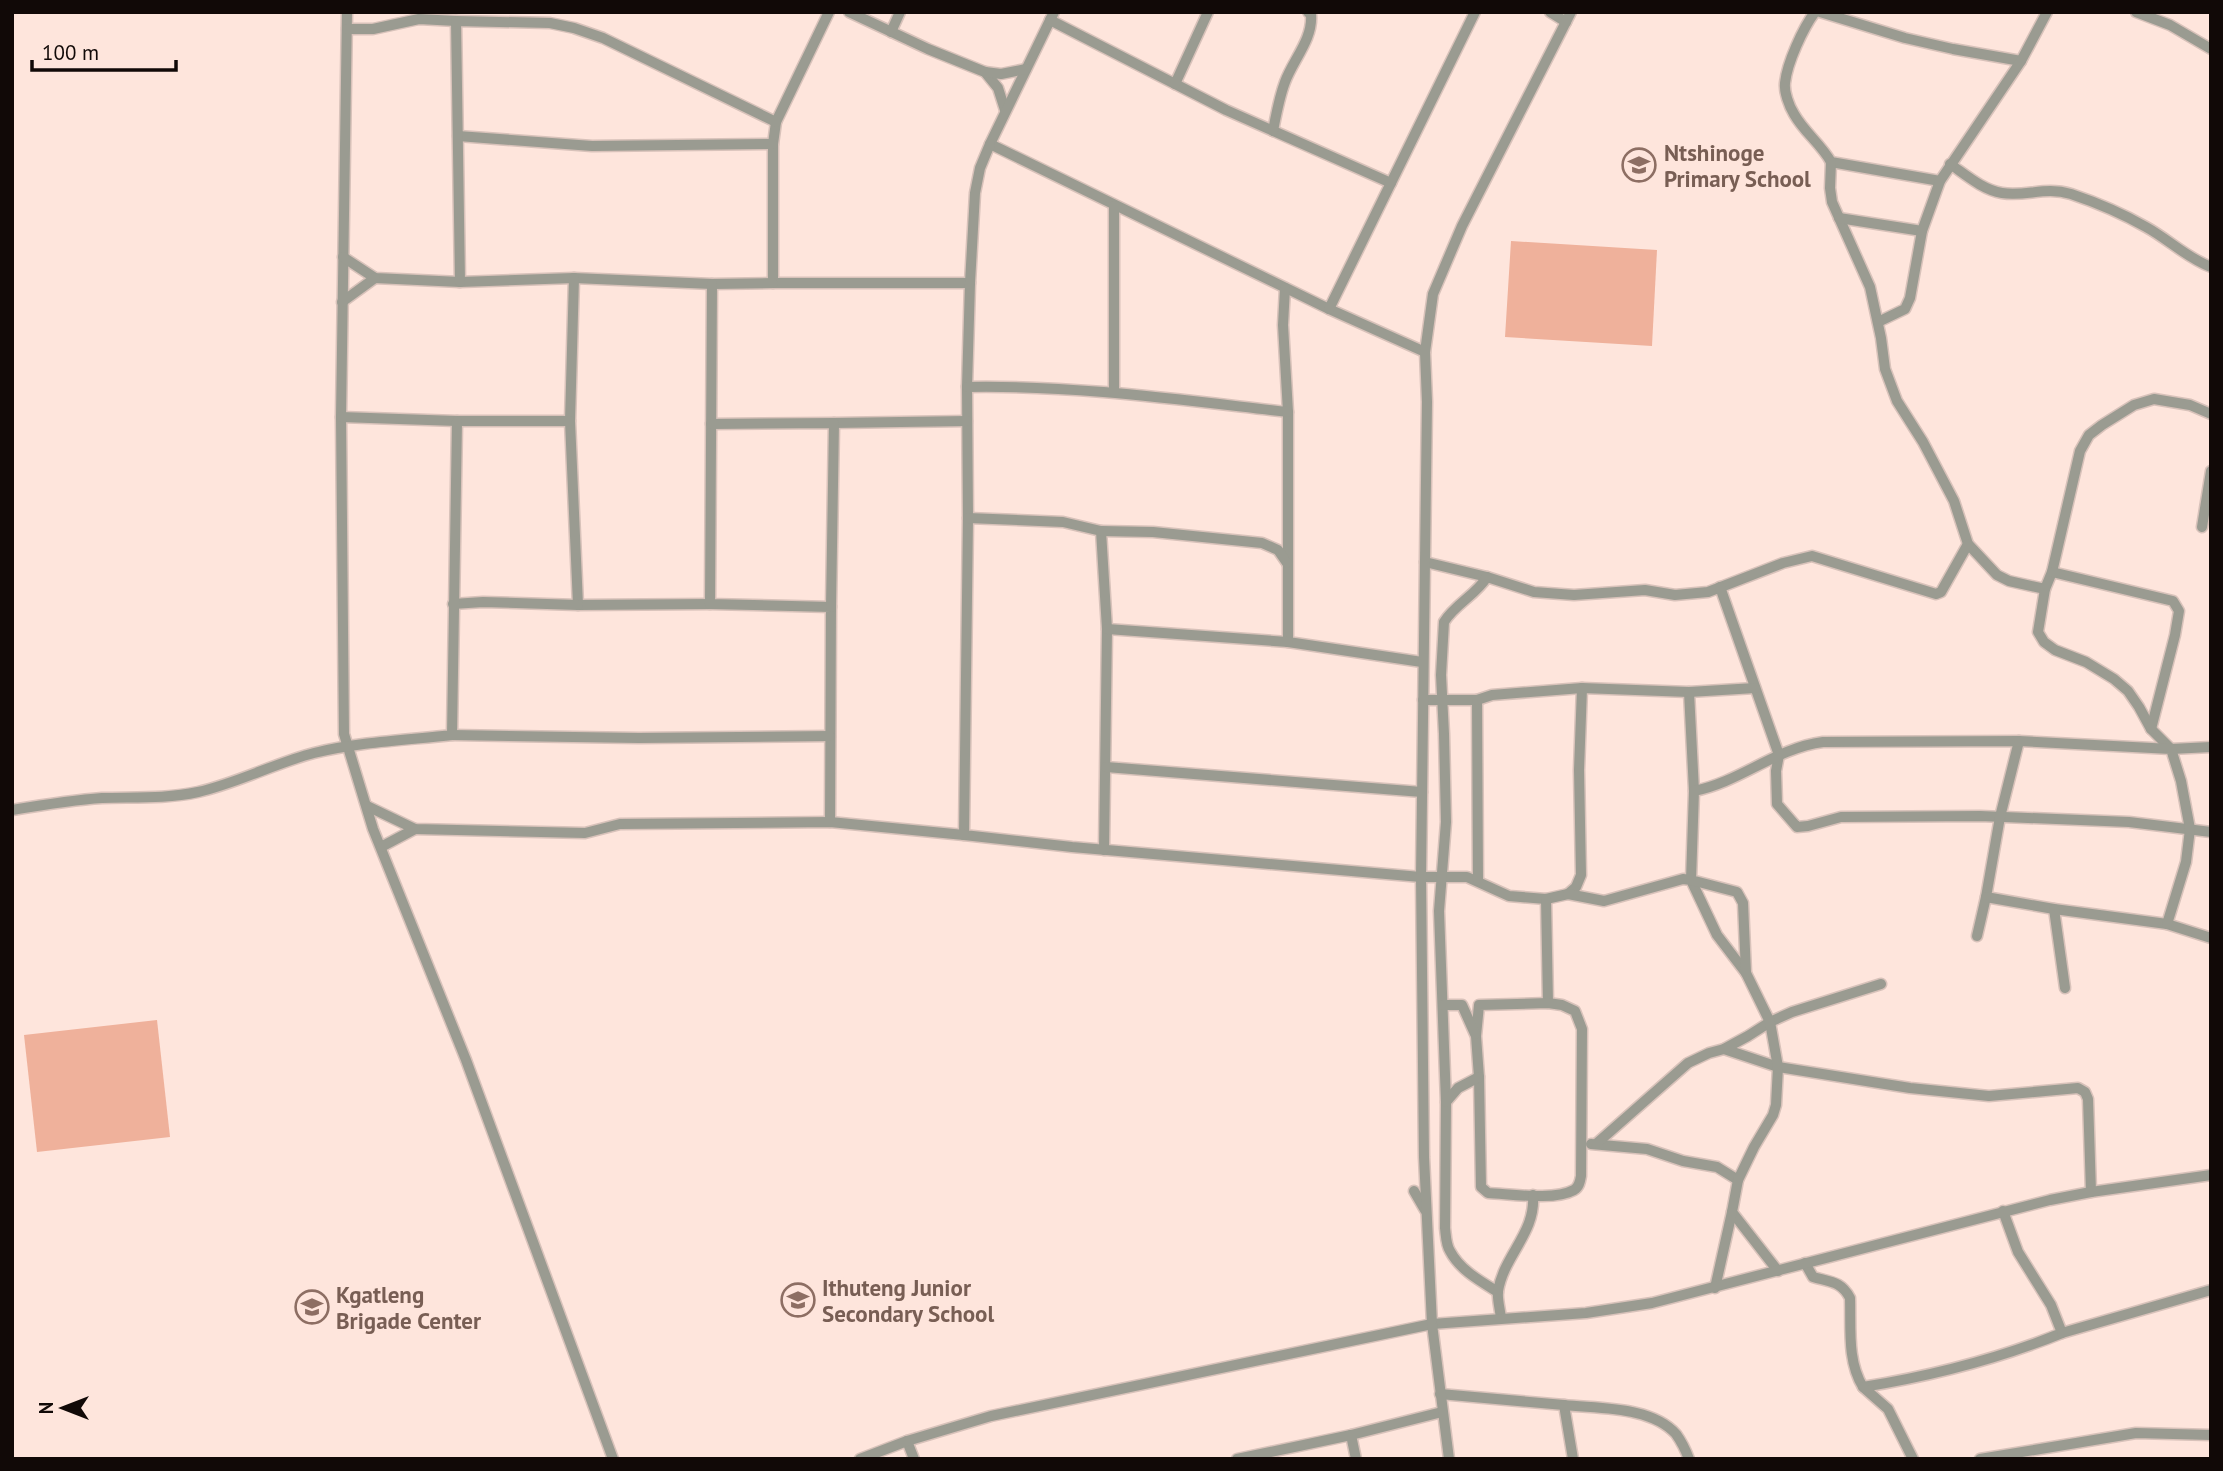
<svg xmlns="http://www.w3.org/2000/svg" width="2223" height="1471" font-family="'PT Sans',sans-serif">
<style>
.green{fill:#efb19b}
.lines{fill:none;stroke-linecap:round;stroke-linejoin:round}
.minor-casing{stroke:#d8c2ba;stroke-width:13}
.minor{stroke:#9a9b91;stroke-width:10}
.labels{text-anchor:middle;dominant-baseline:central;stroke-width:7;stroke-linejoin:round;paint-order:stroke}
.education-label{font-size:23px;font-weight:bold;fill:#785e54;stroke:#fee5dc;text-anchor:start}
</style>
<rect width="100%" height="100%" fill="#fee5dc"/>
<g class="green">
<path d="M1511 241 1657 250 1652 346 1505 337Z"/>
<path d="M157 1020 170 1137 37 1152 24 1035Z"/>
</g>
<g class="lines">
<defs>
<g id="minor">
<path d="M347 12 341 417 344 734 373 829 466 1060 613 1459"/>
<path d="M829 12 776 122 773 144V283H970"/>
<path d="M849 12 928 49 985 72 998 88 1005 110"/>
<path d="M1054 12 990 144 1329 309 1425 352"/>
<path d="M1550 12 1566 22"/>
<path d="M1815 12C1803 28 1787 63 1785 83 1784 92 1789 106 1794 114 1804 132 1821 144 1831 162L1940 181"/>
<path d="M1820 12 1905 38 1953 49 2021 61"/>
<path d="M2136 12 2170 25 2211 49"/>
<path d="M1050 20 1226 110 1391 183"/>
<path d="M347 29H373L419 19 456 21"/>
<path d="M891 32 900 12"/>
<path d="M985 72 1001 74 1026 69"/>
<path d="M1175 84 1208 12"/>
<path d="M1273 131C1276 115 1279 98 1285 82 1293 60 1313 39 1311 15L1308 12"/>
<path d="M458 136 592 146 773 144"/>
<path d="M990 144 980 168 975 193 970 283 967 387 968 518 964 835 1072 847 1421 877H1467L1509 896 1546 899 1568 894 1576 887 1581 875 1579 770 1582 688"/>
<path d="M1831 162 1830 188 1832 202 1870 287 1881 338 1885 369 1897 401 1923 442 1954 501 1968 544 1997 575 2009 581 2045 589"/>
<path d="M1950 164C1966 175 1983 190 2002 193 2026 197 2045 186 2071 194 2095 202 2125 215 2146 227 2168 239 2187 258 2211 267"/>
<path d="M1839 218 1922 231"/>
<path d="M343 257 375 278 460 282 574 278 712 284 773 283"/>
<path d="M574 278 570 421 578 605 710 604"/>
<path d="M460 282 456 21 550 23 574 28 603 38 776 122"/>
<path d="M712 284 710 604 831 607 830 822"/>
<path d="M1285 288 1283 325 1288 412V642L1422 662"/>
<path d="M342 302 375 278"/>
<path d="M1329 309 1475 12"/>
<path d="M1878 322 1905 309 1910 298 1922 231 1940 181 2021 61 2047 12"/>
<path d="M967 387C1075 385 1181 400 1288 412"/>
<path d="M1114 392V206"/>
<path d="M2211 414 2190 405 2154 399 2134 405 2102 425 2089 435 2080 451 2052 572 2045 589 2038 632 2044 642 2055 650 2086 662 2114 679 2128 691 2139 707 2151 729 2171 749 2211 747"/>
<path d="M341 417 457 421H570"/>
<path d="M834 423 967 421"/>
<path d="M711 424 834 423 831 607"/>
<path d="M968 518 1063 522 1101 531 1107 629 1104 850"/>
<path d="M2202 527 2211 471"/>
<path d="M1101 531 1153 532 1262 543 1278 550 1287 563"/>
<path d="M1425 562 1487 577 1534 592 1574 595 1645 590 1675 595 1708 592 1783 563 1812 556 1936 594 1941 592 1968 544"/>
<path d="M2052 572 2173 601 2179 611 2175 635 2151 729"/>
<path d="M1487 577C1476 595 1455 604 1444 622L1441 675 1444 734 1446 822 1439 911 1446 1102 1445 1228C1446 1236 1446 1245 1450 1251 1460 1270 1480 1281 1498 1292"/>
<path d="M1720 587 1779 755 1776 771 1777 804 1797 827 1808 826 1841 817 1980 816 2129 822 2211 832"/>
<path d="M453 604 483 602 578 605"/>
<path d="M1107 629 1288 642"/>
<path d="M1689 692 1694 791"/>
<path d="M1423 700H1477L1478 881"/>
<path d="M1477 700 1492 695 1582 688 1689 692 1755 688"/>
<path d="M452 735 639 738 830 736"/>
<path d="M2019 741 2000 817 1986 897 2054 909 2167 924 2211 938"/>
<path d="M1106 767 1422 792"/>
<path d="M367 806 415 829 585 833 620 824 830 822 964 835"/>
<path d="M12 810C42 805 72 800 102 798 134 797 166 799 198 792 238 783 275 763 314 753 359 742 406 740 452 735L457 421"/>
<path d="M381 847 415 829"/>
<path d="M1568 894 1604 901 1683 879 1691 880 1717 935 1746 973"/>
<path d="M1546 899 1548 1003"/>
<path d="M2054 909 2065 988"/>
<path d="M1977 936 1986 897"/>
<path d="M1548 1003 1562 1005 1575 1011 1582 1029 1581 1176C1580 1182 1579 1187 1574 1190 1554 1201 1511 1194 1488 1193L1481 1187 1479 1077 1476 1036 1479 1005Z"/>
<path d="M1443 1005H1462L1475 1034"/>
<path d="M1724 1049 1778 1067 1910 1088 1989 1096 2078 1088 2085 1092 2088 1099 2091 1192"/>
<path d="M1446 1102 1458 1088 1479 1077"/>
<path d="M1591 1144 1647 1149 1683 1161 1717 1167 1738 1180"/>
<path d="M1596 1144 1688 1063 1709 1053 1724 1049 1748 1036 1770 1022 1792 1012 1881 984"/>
<path d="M1414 1191 1425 1210"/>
<path d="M1805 1263 1813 1277C1830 1282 1841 1281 1850 1298 1851 1328 1847 1361 1863 1387 1931 1376 1998 1359 2062 1333L2051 1305 2018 1252 2003 1211"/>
<path d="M1778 1271 1732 1212 1738 1180 1754 1147 1773 1115 1776 1105 1778 1067 1770 1022 1746 973 1743 903 1737 892 1691 880 1694 791C1740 782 1776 748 1823 742L2019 741 2171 749 2181 781 2190 829 2186 862 2167 924"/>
<path d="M1715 1288 1732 1212"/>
<path d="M1501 1318C1500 1309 1497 1299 1498 1291 1504 1255 1536 1233 1533 1195"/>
<path d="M2062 1333 2211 1290"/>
<path d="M1863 1387 1888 1409 1913 1459"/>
<path d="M1440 1394 1564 1405 1573 1459"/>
<path d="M1564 1405C1599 1409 1651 1406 1676 1434 1681 1441 1686 1451 1689 1459"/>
<path d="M1351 1435 1356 1459"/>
<path d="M907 1441 914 1459"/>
<path d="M860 1459 907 1441 991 1416 1432 1324 1586 1313 1652 1303 2050 1200 2091 1192 2211 1175"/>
<path d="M1237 1459 1351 1435 1442 1412"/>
<path d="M1449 1459 1432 1324 1424 1157 1421 877 1427 402 1425 352 1433 294 1462 226 1571 12"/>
<path d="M1980 1459 2136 1433 2211 1435"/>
</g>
</defs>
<use href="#minor" class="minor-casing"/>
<use href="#minor" class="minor"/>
</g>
<defs>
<symbol id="school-ring" viewBox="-11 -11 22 22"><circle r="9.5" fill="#fee5dc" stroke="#8d6e63" stroke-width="1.5"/><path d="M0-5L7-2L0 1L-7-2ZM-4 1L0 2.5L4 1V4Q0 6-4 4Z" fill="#8d6e63"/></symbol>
</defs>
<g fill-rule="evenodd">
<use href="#school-ring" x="1620" y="146" width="38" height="38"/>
<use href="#school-ring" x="779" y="1281" width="38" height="38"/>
<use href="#school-ring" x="293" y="1288" width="38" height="38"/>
</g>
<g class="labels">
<g class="education-label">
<text x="1664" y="152">Ntshinoge<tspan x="1664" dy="26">Primary School</tspan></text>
<text x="822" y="1287">Ithuteng Junior<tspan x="822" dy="26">Secondary School</tspan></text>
<text x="336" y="1294">Kgatleng<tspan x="336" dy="26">Brigade Center</tspan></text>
</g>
</g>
<rect width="2223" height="1471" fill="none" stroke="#110907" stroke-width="28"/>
<g transform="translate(63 1408) rotate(270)" stroke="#fee5dc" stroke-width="5" paint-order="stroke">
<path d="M0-5L12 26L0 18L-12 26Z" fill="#110907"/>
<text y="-10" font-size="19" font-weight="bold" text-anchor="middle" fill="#110907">N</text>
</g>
<path d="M32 60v10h144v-10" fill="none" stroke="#110907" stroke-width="3.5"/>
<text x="42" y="60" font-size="21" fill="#110907" stroke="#fee5dc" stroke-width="5" paint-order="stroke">100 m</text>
</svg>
